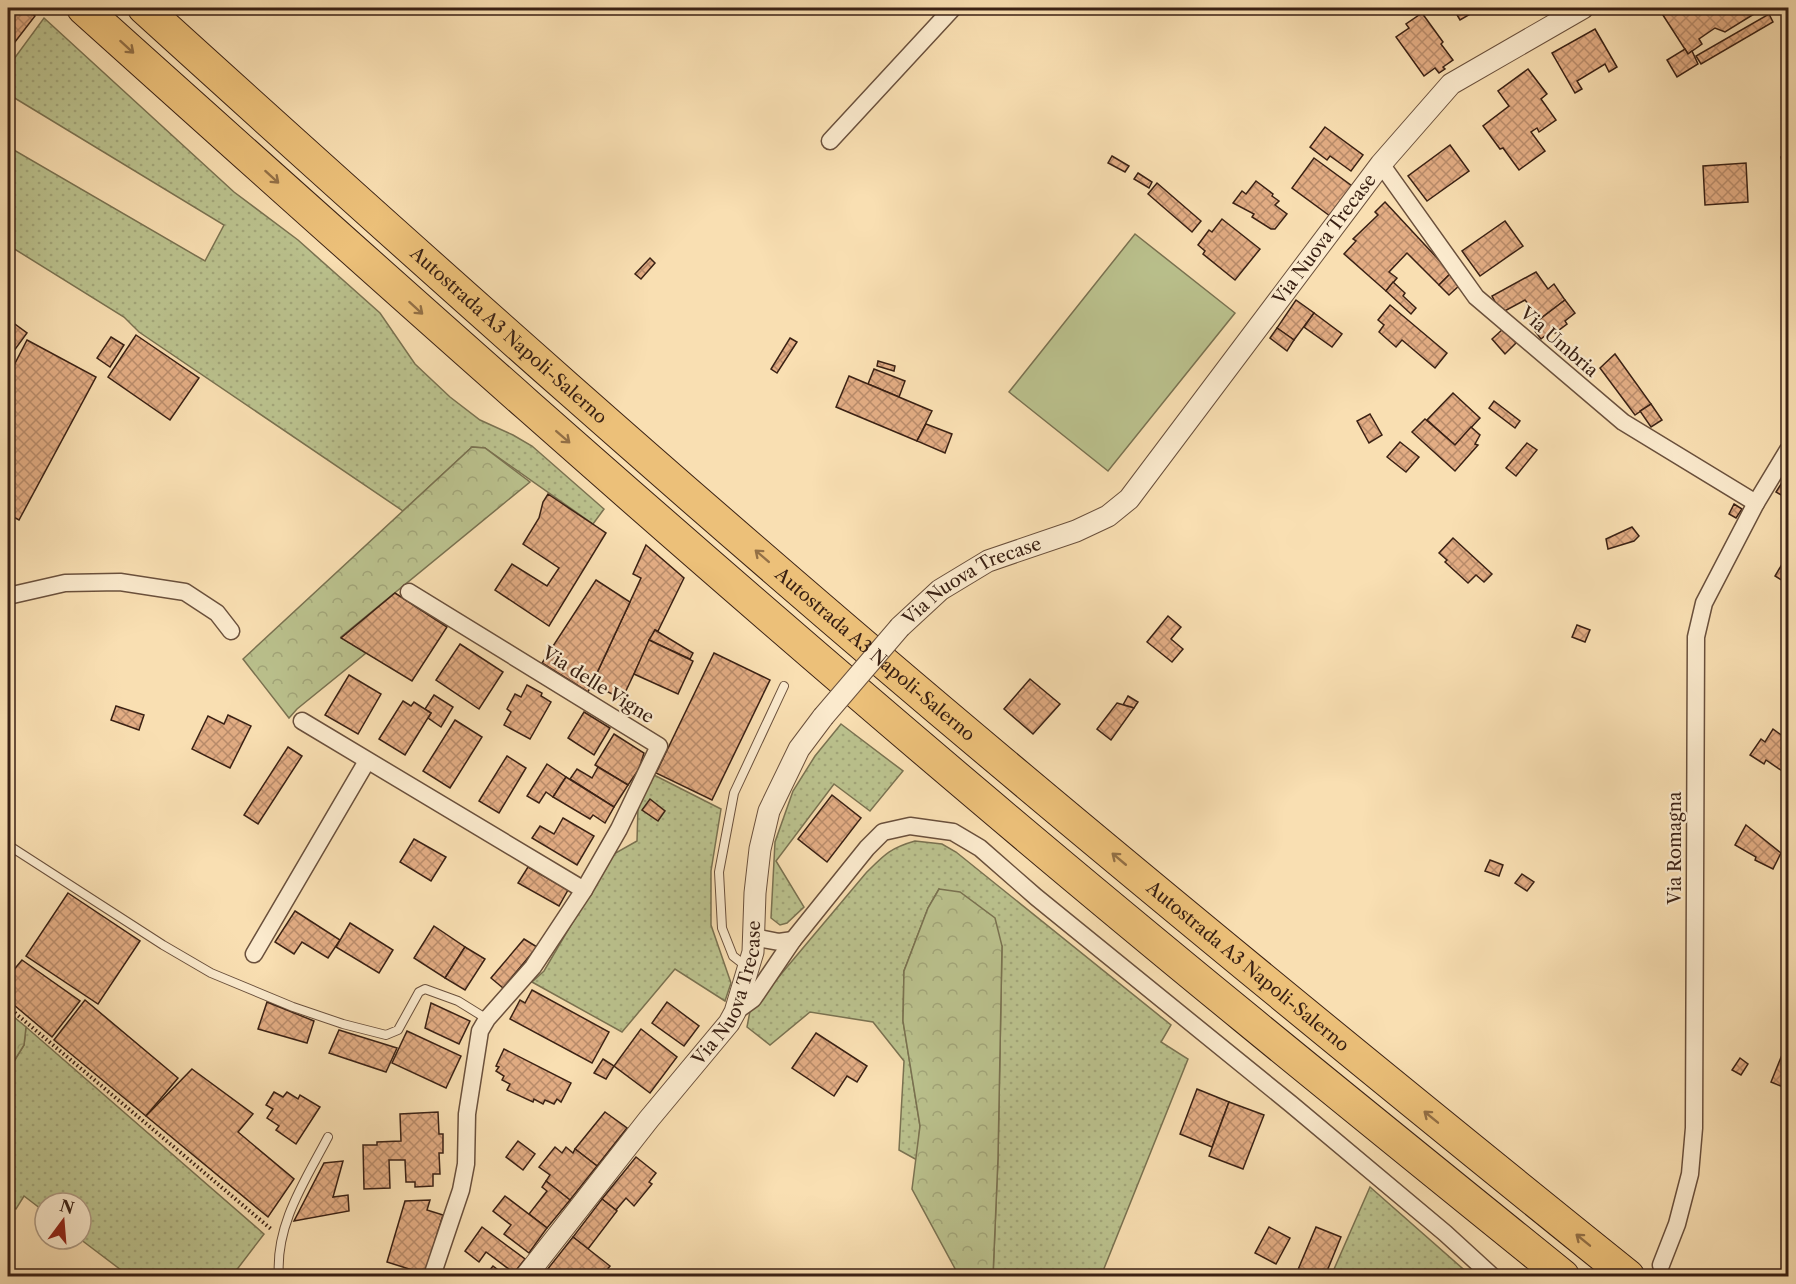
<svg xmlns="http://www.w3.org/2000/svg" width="1796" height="1284" font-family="'Libre Caslon Text',serif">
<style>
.grass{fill:url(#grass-dots);stroke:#7a7251;stroke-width:1.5}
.forest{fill:url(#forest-crowns);stroke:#7a7251;stroke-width:1.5}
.pitch{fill:#bbc28e;stroke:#7a7251;stroke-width:1.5}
.building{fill:url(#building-cross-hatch);stroke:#3a2114;stroke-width:1.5}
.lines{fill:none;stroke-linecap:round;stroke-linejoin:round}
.service-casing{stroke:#6a503c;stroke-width:10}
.minor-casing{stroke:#6a503c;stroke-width:19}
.tertiary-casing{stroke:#6a503c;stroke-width:23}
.motorway-casing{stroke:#3a2114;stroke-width:34}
.path{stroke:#3a2114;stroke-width:4;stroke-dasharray:1.5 3;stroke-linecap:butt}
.service{stroke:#fbeacd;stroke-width:8}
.minor{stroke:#fbeacd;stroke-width:16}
.tertiary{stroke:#fbeacd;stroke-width:21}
.motorway{stroke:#ecc079;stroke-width:32}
.tertiary-bridge-casing{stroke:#6a503c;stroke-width:23;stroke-linecap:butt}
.tertiary-bridge{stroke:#fbeacd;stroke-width:21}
.oneway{stroke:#937046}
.labels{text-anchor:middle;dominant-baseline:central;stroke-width:4.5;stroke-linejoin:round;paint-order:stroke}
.street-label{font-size:18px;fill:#3a2114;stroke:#fbeacd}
</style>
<defs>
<pattern id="grass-dots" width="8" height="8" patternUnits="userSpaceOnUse" patternTransform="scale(1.5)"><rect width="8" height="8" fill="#bbc28e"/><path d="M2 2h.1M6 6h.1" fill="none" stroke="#a2a67a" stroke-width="1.8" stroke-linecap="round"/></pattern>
<pattern id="forest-crowns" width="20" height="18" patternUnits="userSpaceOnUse" patternTransform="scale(1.5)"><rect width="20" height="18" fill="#bbc28e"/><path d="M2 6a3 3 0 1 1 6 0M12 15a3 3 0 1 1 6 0" fill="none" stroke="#a2a67a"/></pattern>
<pattern id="building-cross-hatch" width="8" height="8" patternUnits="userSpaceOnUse" patternTransform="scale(1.5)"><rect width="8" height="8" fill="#e3ad84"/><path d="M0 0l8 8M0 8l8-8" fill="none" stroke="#b98c6b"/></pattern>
</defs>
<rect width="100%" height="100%" fill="#f9dfb2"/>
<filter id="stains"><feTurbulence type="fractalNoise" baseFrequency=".00333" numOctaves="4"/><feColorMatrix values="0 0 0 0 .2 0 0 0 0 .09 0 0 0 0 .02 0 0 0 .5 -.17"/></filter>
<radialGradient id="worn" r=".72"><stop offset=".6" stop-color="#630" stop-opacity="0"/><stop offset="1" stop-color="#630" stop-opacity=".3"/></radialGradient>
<g class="grass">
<path d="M44 18 234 192 298 240 380 313 415 364 450 397 480 420 513 435 532 446 604 509 593 524 485 448 472 447 403 511 139 332 124 317 8 245V160L14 150 205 261 224 225 8 94V67Z"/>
<path d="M841 724 903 771 870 811 834 784 776 861 804 907 787 923 780 925 771 918 775 842 793 791 815 756Z"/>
<path d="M652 774 721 809 711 871V925L731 983 725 1001 675 969 622 1032 532 982 544 971 612 855 637 841 638 807Z"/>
<path d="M915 841 942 844 956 852 1171 1025 1161 1042 1188 1059 1101 1276H993L998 1158 1002 946 939 889 928 908 904 971 903 1021 920 1126 917 1160 899 1150 904 1061 873 1022 810 1012 770 1045 747 1027 750 1011 866 873C884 855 890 848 915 841Z"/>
<path d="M26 1027 264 1234 232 1276H129L80 1239 81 1203H45V1212L24 1196 16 1209 8 1203V1184L14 1166 8 1140V1071L24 1045Z"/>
<path d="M1370 1187 1470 1275V1276H1331Z"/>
</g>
<g class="forest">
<path d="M472 447 485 448 530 482 341 637 366 653 297 709 289 718 243 659Z"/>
<path d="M939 889 960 892 995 918 1002 946 998 1158 993 1276H959L912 1189 920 1126 903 1021 904 971 928 908Z"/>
<path d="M8 1012 26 1027 24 1045 8 1071Z"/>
</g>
<path class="pitch" d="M1135 234 1235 313 1108 471 1009 392Z"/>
<g class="building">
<path d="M8 8H24L35 16 8 51Z"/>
<path d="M1453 8H1468L1472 13 1460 20Z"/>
<path d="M1661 8H1757L1759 11 1725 32 1715 28 1699 39 1702 44 1688 54 1659 9Z"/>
<path d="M1422 13 1443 42 1441 44 1453 60 1443 67 1445 69 1439 73 1435 68 1424 76 1396 37 1409 28 1406 24Z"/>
<path d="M1769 14 1773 22 1701 64 1696 56Z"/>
<path d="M1595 29 1617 67 1609 72 1605 64 1577 81 1582 89 1575 93 1552 53Z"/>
<path d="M1685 49 1688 54 1692 51 1698 64 1677 77 1667 60Z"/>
<path d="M1528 69 1547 94 1541 99 1556 120 1539 132 1537 128 1531 132 1545 151 1519 170 1503 148 1500 149 1483 126 1509 106 1498 91Z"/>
<path d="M1325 127 1363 155 1351 171 1330 156 1327 160 1310 147Z"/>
<path d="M1450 145 1469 171 1427 201 1408 176Z"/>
<path d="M1788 155V178H1786L1781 157Z"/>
<path d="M1112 156 1129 166 1125 172 1108 163Z"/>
<path d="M1314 158 1352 186 1330 216 1292 188Z"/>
<path d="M1746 163 1748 202 1705 205 1703 166Z"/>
<path d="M1138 173 1152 182 1149 188 1134 179Z"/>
<path d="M1256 181 1273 194 1272 196 1279 201 1275 205 1287 214 1275 229H1271L1252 217 1254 214 1233 203 1242 191 1246 194Z"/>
<path d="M1157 183 1201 221 1192 232 1148 194Z"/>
<path d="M1385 202 1451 273 1439 285 1407 253 1389 272 1397 278 1386 291 1344 254 1356 241 1353 239 1378 215 1375 212Z"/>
<path d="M1222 219 1260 249 1235 280 1203 254 1205 251 1198 245 1209 230 1212 232Z"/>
<path d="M1505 221 1523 246 1480 276 1462 251Z"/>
<path d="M650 258 655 263 641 279 635 274Z"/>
<path d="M1536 272 1548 289 1554 284 1565 300 1540 319 1525 300 1501 313 1492 296Z"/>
<path d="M1451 273 1460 285 1449 295 1439 285Z"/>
<path d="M1393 282 1405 293 1403 296 1416 308 1411 314 1386 291Z"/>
<path d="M1296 300 1314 313 1294 340 1277 328Z"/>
<path d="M1565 300 1575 313 1565 321 1567 324 1555 333 1553 329 1541 339 1531 326Z"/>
<path d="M1390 305 1447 353 1435 368 1402 340 1396 347 1379 332 1384 325 1378 320Z"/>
<path d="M1314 313 1342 334 1332 347 1304 327Z"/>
<path d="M8 319 27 333 8 359Z"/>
<path d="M1277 328 1294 340 1287 351 1270 338Z"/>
<path d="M1503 329 1516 343 1505 354 1492 339Z"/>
<path d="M136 335 199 378 170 420 108 377Z"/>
<path d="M111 337 124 345 110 367 97 358Z"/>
<path d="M790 338 797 342 777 373 771 369Z"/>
<path d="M27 340 96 377 19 520 8 514V377Z"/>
<path d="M1615 354 1651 404 1635 415 1600 368Z"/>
<path d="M878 361 895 366 894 371 877 366Z"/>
<path d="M874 369 905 381 899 397 868 384Z"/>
<path d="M849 376 932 411 917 441 836 407Z"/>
<path d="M1453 393 1480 418 1455 445 1427 420Z"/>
<path d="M1494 401 1520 421 1515 428 1489 408Z"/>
<path d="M1651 404 1662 420 1651 427 1640 411Z"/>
<path d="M1370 414 1382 435 1369 443 1357 421Z"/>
<path d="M1425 419 1455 445 1471 427 1480 435 1475 444 1478 445 1455 471 1412 432Z"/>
<path d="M926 424 952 434 945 453 917 441Z"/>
<path d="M1400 442 1419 457 1406 472 1387 457Z"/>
<path d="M1527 443 1537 450 1516 476 1506 468Z"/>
<path d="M1788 473V499L1776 492Z"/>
<path d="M548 494 606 533 549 626 495 590 512 564 547 586 559 568 523 544 539 518 543 502Z"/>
<path d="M1734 504 1742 509 1736 518 1729 514Z"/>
<path d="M1632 527 1639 536 1634 541 1608 549 1606 539Z"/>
<path d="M1453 538 1492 574 1484 582 1476 575 1468 583 1445 562 1447 560 1439 553Z"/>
<path d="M646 545 684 578 658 631 655 630 622 699 592 684 641 578 633 574Z"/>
<path d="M1788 554V584L1775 576Z"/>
<path d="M596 580 630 602 588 692 542 663Z"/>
<path d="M395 593 447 627 412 681 341 638Z"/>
<path d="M1168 616 1181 627 1171 639 1183 649 1172 662 1147 642Z"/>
<path d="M1577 625 1590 630 1585 642 1572 637Z"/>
<path d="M655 630 693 653 690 659 649 640Z"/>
<path d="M649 640 693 661 678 694 634 674Z"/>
<path d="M460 644 503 672 479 709 436 680Z"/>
<path d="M714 653 770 680 712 800 656 773Z"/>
<path d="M349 675 381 694 358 734 325 715Z"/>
<path d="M1030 679 1060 704 1033 734 1004 709Z"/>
<path d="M527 685 542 693 541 696 551 702 530 739 504 725 511 712 507 709 515 694 521 697Z"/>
<path d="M434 695 453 707 441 727 428 718 431 713 425 709Z"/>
<path d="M1128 696 1138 702 1134 708 1123 705Z"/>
<path d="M403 701 411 706 414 702 431 713 405 755 379 739Z"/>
<path d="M1117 703 1134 708 1111 740 1097 729Z"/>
<path d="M116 706 144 715 139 730 111 720Z"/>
<path d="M584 712 610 728 594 755 568 738Z"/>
<path d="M228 715 251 726 230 768 192 749 208 716 224 724Z"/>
<path d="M455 720 482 737 450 788 423 771Z"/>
<path d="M1773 729 1788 740V775L1766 760 1764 764 1750 755 1761 739 1765 742Z"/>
<path d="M614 734 644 753 639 769 628 785 595 765Z"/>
<path d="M288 747 302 756 258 824 244 815Z"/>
<path d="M507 756 526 768 499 813 479 801Z"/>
<path d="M547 764 566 777 553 797 546 792 539 803 527 796Z"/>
<path d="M598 767 628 785 614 807 570 779 577 769 592 778Z"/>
<path d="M566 777 614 807 605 823 593 815 590 819 553 797Z"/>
<path d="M832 795 861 818 827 862 798 839Z"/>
<path d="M650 799 665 811 658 821 642 810Z"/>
<path d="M563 818 594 836 577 865 532 838 540 826 554 834Z"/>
<path d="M1746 825 1781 853 1773 869 1755 860 1756 857 1735 845Z"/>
<path d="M414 839 446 857 431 881 400 862Z"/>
<path d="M1490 860 1503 865 1499 876 1485 871Z"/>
<path d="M528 867 568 890 559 906 518 883Z"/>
<path d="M1522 874 1534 882 1527 891 1515 883Z"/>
<path d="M68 893 140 941 98 1004 26 956Z"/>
<path d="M295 911 340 940 328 958 302 942 294 954 275 942Z"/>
<path d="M350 923 393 950 379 973 336 947Z"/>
<path d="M434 926 465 947 445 978 414 958Z"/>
<path d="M524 939 537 947 503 988 491 978Z"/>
<path d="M465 947 485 959 465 990 445 978Z"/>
<path d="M22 960 80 1001 52 1037 8 1000V968L12 972Z"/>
<path d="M532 990 609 1032 592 1063 510 1019 520 1000 525 1003Z"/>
<path d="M85 1000 178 1078 146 1116 54 1040Z"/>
<path d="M267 1002 314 1021 307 1043 258 1029Z"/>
<path d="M667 1002 699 1026 684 1046 652 1023Z"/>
<path d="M431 1003 470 1021 459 1044 425 1028Z"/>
<path d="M641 1029 677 1057 650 1093 614 1066Z"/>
<path d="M339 1030 397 1048 386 1072 329 1053Z"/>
<path d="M407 1031 461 1056 446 1088 392 1063Z"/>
<path d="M816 1033 867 1066 857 1082 847 1076 834 1096 792 1068Z"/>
<path d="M504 1049 571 1083 561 1102 557 1099 554 1104 545 1100 543 1104 534 1099 533 1102 507 1090 510 1084 502 1080 504 1076 496 1071 499 1067 496 1066Z"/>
<path d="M1784 1050 1788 1051V1089L1771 1082Z"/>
<path d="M1740 1058 1748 1064 1741 1075 1732 1070Z"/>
<path d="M603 1059 614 1066 606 1079 594 1073Z"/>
<path d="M192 1069 253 1114 238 1132 294 1179 268 1217 146 1116Z"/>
<path d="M1197 1089 1229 1102 1212 1147 1180 1134Z"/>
<path d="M274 1092 283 1097 287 1092 298 1099 300 1095 320 1107 296 1144 276 1130 279 1126 267 1118 273 1109 266 1105Z"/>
<path d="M1229 1102 1264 1115 1243 1169 1209 1156Z"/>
<path d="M438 1112 439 1134H443V1153H439L440 1174H433V1186L415 1187V1182H406L405 1160H389L390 1188 364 1189 363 1145H377V1142L401 1141 400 1114Z"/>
<path d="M605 1112 627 1128 597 1166 575 1149Z"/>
<path d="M518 1141 535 1154 523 1170 506 1157Z"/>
<path d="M555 1147 562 1153 566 1147 573 1153 575 1149 597 1166 570 1200 546 1181 550 1175 539 1167Z"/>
<path d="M636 1157 656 1173 649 1182 652 1184 634 1206 626 1198 616 1210 602 1199Z"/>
<path d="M343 1161 333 1197 348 1195 349 1211 294 1221 324 1163Z"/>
<path d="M546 1181 570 1200 547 1228 529 1214 547 1191 542 1187Z"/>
<path d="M505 1196 547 1228 529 1253 504 1234 511 1225 493 1211Z"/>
<path d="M602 1199 617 1211 588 1249 573 1237Z"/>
<path d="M430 1200 427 1210 443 1215 425 1274 387 1262 405 1201Z"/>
<path d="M482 1227 525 1259 514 1273 486 1252 479 1262 465 1251Z"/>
<path d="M1269 1227 1290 1238 1276 1264 1255 1253Z"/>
<path d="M1316 1227 1341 1237 1325 1276H1307L1297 1272Z"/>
<path d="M573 1237 610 1266 602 1276 543 1275Z"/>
<path d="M493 1266 506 1276H485Z"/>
</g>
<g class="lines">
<defs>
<g id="service">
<path d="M8 845 163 945 211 973 293 1007 343 1024 386 1035 398 1030 419 992 425 989 458 1001 487 1019"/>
<path d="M747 967 733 956 722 928 719 872 734 793 784 686"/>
<path d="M279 1276C275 1225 305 1181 328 1137"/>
</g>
<g id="minor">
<path d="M830 141 953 8"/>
<path d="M1381 164 1476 297 1623 422 1756 503"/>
<path d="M409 592 659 746 619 829 584 890 533 967 487 1019 480 1031 467 1114 466 1164 461 1190 432 1276"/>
<path d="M8 596 65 583 120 582 185 592 217 613 231 631"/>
<path d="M302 721 584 890"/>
<path d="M753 937 779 942 793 940"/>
<path d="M254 954 367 761"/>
<path d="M735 1012 753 999 793 940 867 848 883 832 910 826 953 832 980 848 1036 897 1291 1104 1445 1233 1492 1276"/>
<path d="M1661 1265 1677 1224 1690 1174 1694 1128 1696 637 1704 603 1756 503 1788 450"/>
</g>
<g id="tertiary">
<path id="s1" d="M900 627 940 590 988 561 1076 531 1108 516 1129 499 1381 164 1451 84 1583 8"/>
<path id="s2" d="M526 1276 649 1119 729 1023 735 1012 753 952 755 893 760 849 769 811 799 749 823 717"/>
</g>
<g id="motorway">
<path d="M83 8C379 274 676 540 980 797 1172 960 1368 1118 1563 1276"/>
<path id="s3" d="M144 8C425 263 708 516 999 760 1206 934 1417 1106 1628 1276"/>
</g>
</defs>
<use href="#service" class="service-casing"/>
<use href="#minor" class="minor-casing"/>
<use href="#tertiary" class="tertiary-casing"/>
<use href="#motorway" class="motorway-casing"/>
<path class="path" d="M8 1007 271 1229"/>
<use href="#service" class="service"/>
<use href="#minor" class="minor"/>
<use href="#tertiary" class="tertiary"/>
<use href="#motorway" class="motorway"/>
<defs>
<path id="tertiary-bridge" d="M823 717 900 627"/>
</defs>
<use href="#tertiary-bridge" class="tertiary-bridge-casing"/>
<use href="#tertiary-bridge" class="tertiary-bridge"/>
</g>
<defs><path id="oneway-shaft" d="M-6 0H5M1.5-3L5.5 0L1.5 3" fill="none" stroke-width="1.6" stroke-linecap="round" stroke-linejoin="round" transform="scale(1.5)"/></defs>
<g class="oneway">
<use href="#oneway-shaft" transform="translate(127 47) rotate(42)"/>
<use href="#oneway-shaft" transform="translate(272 177) rotate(42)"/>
<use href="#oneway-shaft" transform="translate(416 308) rotate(42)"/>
<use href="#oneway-shaft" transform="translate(563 437) rotate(41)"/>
<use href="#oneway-shaft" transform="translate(762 556) rotate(-139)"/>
<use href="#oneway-shaft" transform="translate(1119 859) rotate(-140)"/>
<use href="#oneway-shaft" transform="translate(1431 1117) rotate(-141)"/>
<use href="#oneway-shaft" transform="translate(1583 1240) rotate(-141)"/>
</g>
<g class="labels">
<g class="street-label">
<text stroke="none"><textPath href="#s1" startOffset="591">Via Nuova Trecase</textPath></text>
<text stroke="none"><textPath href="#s3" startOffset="490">Autostrada A3 Napoli-Salerno</textPath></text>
<text transform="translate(1559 342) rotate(41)">Via Umbria</text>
<text stroke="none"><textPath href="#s1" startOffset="87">Via Nuova Trecase</textPath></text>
<text stroke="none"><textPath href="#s3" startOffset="976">Autostrada A3 Napoli-Salerno</textPath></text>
<text transform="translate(598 685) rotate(32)">Via delle Vigne</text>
<text transform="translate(1675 848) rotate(-90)">Via Romagna</text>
<text stroke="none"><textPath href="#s3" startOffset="1462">Autostrada A3 Napoli-Salerno</textPath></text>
<text stroke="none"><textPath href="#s2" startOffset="352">Via Nuova Trecase</textPath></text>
</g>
</g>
<rect width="1796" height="1284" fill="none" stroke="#f9dfb2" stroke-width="30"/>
<rect x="9" y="9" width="1778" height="1266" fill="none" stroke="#3a2114" stroke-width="3"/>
<rect x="15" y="15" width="1766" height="1254" fill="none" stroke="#3a2114" stroke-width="1.5"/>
<g transform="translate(63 1221) rotate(16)"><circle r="28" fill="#fbeacd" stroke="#ae9a83" stroke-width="1.5"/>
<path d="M0-4.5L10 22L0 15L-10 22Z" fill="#8f2418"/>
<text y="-9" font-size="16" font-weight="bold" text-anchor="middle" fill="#3a2114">N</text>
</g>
<rect width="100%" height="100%" filter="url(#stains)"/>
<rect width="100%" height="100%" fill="url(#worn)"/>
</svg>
